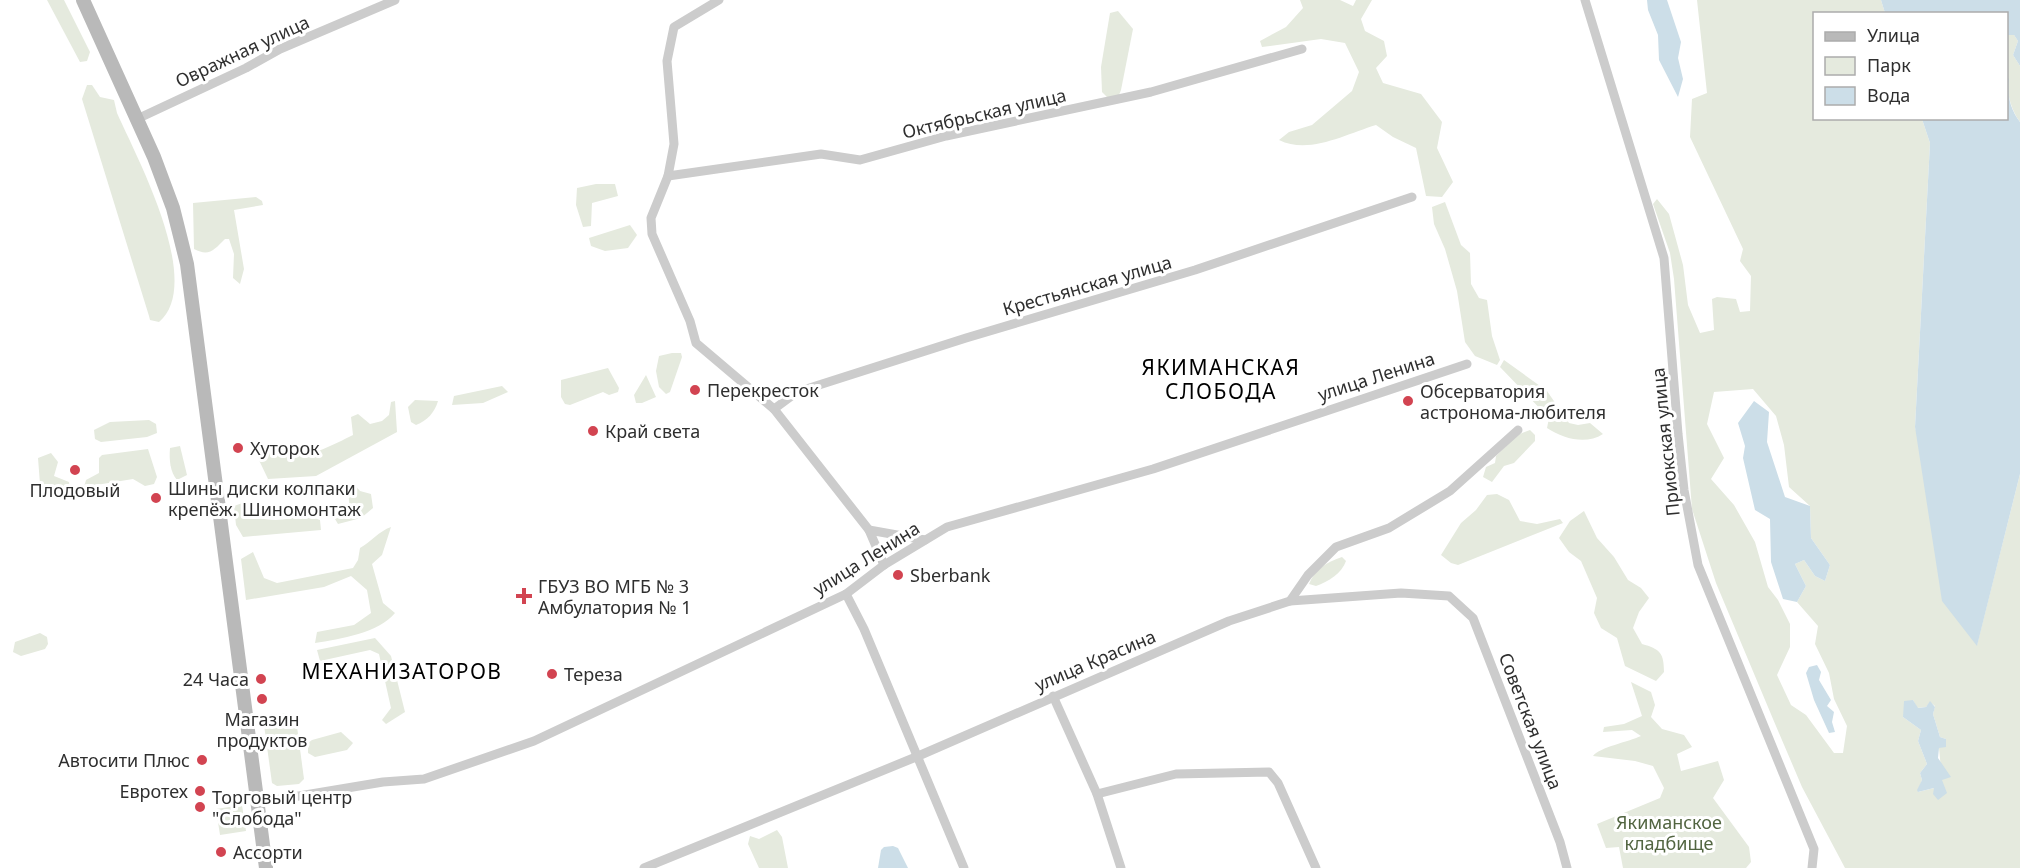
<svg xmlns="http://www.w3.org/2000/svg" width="2020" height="868" font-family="'Noto Sans',sans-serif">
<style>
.green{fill:#e5eade;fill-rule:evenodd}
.water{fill:#ccdee8}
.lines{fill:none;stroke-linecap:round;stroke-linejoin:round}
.minor{stroke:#ccc;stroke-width:9}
.secondary{stroke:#b9b9b9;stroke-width:14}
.poi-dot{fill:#d24451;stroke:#fff;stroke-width:2}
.labels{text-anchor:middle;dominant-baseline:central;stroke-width:6;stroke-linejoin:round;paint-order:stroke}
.street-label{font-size:18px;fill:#2f2f2f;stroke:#fff}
.poi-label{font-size:18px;fill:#2f2f2f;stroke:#fff;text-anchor:start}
.park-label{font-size:18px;fill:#526541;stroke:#fff}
.quarter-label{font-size:21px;letter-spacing:1.5px;fill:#000;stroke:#fff}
</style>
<rect width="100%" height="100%" fill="#fff"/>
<g class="green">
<path d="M47 0H64L90 52 87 61 80 62Z"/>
<path d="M1300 0H1340L1353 6 1356 0H1372L1361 19 1365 31 1384 41 1387 56 1376 68 1383 83 1421 94 1442 122 1437 148 1453 182 1442 197 1426 196 1416 148 1393 137 1376 125C1346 134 1309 155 1279 140L1289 132 1312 125 1352 91 1359 72 1345 43 1321 39 1262 47 1260 41 1286 27 1303 8Z"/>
<path d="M1697 0H1881L1885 13 1814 14V118L1922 119 1930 143 1915 427 1977 645 2020 474V868H1845L1802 787 1773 719 1716 583 1692 509 1674 279 1670 253 1653 204 1657 199 1669 214 1683 265 1688 305 1700 333 1714 330 1712 299 1717 297 1736 299 1740 312 1750 311 1751 276 1740 261 1743 249 1690 137 1692 99 1707 93ZM1753 389 1776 416 1784 445 1789 487 1810 506 1811 538 1830 565 1825 581 1815 576 1804 560 1795 564 1806 586 1797 602 1818 626 1815 644 1829 673 1834 699 1847 726 1843 753H1834L1806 715 1791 705 1777 675 1790 647V624L1778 600 1768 587 1755 542 1734 505 1711 479 1724 458 1707 424 1714 392ZM1913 700 1917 708 1926 707 1930 702 1935 706 1933 714 1940 737 1946 739 1939 748 1942 780 1934 788 1918 792 1922 780 1920 773 1927 764 1918 741 1921 730 1903 717Z"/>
<path d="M1118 11 1133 29 1121 90 1119 95 1109 99 1102 92 1101 67 1110 13Z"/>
<path d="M2007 35H2014L2018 41 2013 55 2020 66V122C2002 97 2007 65 2007 35Z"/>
<path d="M87 85H92L100 97 114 100 117 113C136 156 205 283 159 322L150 320 149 316 82 99Z"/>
<path d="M596 184H615L618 196 592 203 591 226 583 227 576 205 577 188Z"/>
<path d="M256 197 262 201 263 205 234 210 244 269 240 284 233 278 234 254 229 239H225C214 250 209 257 194 249L193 203Z"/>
<path d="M1445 202 1461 245 1470 253 1471 284 1479 298 1487 300 1492 336 1500 360 1497 365 1475 356 1465 342 1457 291 1445 249 1434 224 1432 207Z"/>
<path d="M630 225 637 235 628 248 605 251 591 246 589 238Z"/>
<path d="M672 353H681L682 357 670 392 666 394 659 387 656 371 659 356Z"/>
<path d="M1504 360 1547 391 1569 423 1578 425 1590 423 1603 434C1586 445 1564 439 1547 428L1549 418 1500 367Z"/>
<path d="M608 368 619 388 618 392 609 395 603 392 570 405 565 404 561 397V380Z"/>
<path d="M646 375 656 397 642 403H636L634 395Z"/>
<path d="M502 386 508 392 483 403 452 405 454 396Z"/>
<path d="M415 400 438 401C435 412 427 421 416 425L411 422 408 407Z"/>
<path d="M395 401 397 432 316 476 268 479 258 458 267 450C294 466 327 448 353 435L351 417 358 414 370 424 382 421 389 415 391 402Z"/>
<path d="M149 420 156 424 157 433 147 437 101 442 95 439 94 430 110 422Z"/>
<path d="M1530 430 1535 435V441L1514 463 1504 466 1492 482 1483 477 1486 467 1495 463 1496 456 1517 435Z"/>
<path d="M180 446 187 475 177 480C170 472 169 459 170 448Z"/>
<path d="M148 449 157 477 154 484 145 486 133 479 84 487 86 480 99 473V458L102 455Z"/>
<path d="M51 453 58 462 54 476 69 482 70 492 56 494 40 484 38 458Z"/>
<path d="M352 482 360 491 371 494 373 508 361 518 338 524 335 519C360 506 342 500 352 482Z"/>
<path d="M1497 494 1509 500 1520 521 1537 524 1560 519 1563 523 1458 565 1451 563 1441 555 1461 523 1476 510 1487 495Z"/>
<path d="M248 501 255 516C283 527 296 511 320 520L321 530 243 537 236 525 234 506Z"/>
<path d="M1584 511 1597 538 1614 557 1628 580 1641 588 1649 598 1639 612 1633 628 1642 644C1660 649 1664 653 1664 672L1656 681 1625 666 1617 638 1601 628 1594 613 1597 598 1581 561 1569 552 1559 538 1570 521Z"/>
<path d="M391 527 382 555 372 564 383 603 395 613C379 633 340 639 315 643L317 632 354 625 371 613 367 590 351 576 324 587 246 600 241 559 253 552 264 578 277 583 353 568 358 560 360 548C371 542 379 531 391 527Z"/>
<path d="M1342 557 1346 561C1342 573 1328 582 1316 586L1309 584C1315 569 1327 562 1342 557Z"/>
<path d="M40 633 47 637 48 644 45 649 21 656 13 652 15 642Z"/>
<path d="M375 638 391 656 405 712 386 724 382 720 391 708 379 654 370 650 320 661 317 650Z"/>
<path d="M1631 682 1651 692 1655 705 1651 717 1662 729 1684 735 1692 747 1677 754 1681 771 1718 761 1724 780 1713 798 1749 847 1751 862 1746 868H1623L1619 847 1606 848 1597 824 1660 798 1664 788 1653 766 1635 761 1593 756C1600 747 1628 742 1641 736L1632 730 1603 732 1604 727 1624 724 1642 716Z"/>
<path d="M287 713 296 719 304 779 299 784 277 786 272 783 264 725 270 716Z"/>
<path d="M341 732 353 743 347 750 315 757 308 753V743L312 740Z"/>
<path d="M242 805 246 831 220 835 216 809Z"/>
<path d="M777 830 782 837 788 868H759L748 844 750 836 759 839Z"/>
</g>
<g class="water">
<path d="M1647 0H1667L1681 42 1678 58 1683 79 1678 97 1659 60 1658 35 1648 10Z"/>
<path d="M1881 0H2020V66L2013 55 2018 41 2014 35H2007L2006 14 1885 13Z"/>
<path d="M2007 77 2009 79C2007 95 2010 109 2020 122V474L1977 646 1942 601 1915 427 1930 143 1922 119 2006 118Z"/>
<path d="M1754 401 1769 412 1767 442 1785 497 1810 506 1811 538 1830 565 1825 581 1815 576 1804 560 1795 564 1806 586 1797 602 1783 599 1771 562 1770 519 1755 510 1743 458 1745 446 1738 423Z"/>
<path d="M1817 665 1821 672 1819 680 1831 700 1827 706 1834 712 1832 722 1835 732 1829 733 1814 700 1806 673 1809 667Z"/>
<path d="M1913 700 1918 708 1926 707 1930 701 1935 707 1933 714 1940 737 1946 739V747L1939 748 1938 758 1951 777 1942 780 1947 793 1938 800 1933 794 1934 788 1918 792 1917 790 1922 780 1920 773 1927 764 1918 741 1921 730 1903 717 1904 701Z"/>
<path d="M893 846 898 848 908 868H878L881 850 884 847Z"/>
</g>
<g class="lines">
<g class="minor">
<path d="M719 0 674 27 667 61 674 144 668 176 651 218 652 234 690 321 696 343 774 409 869 530"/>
<path d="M1585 0 1664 258 1678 434 1684 490 1698 565 1814 849 1812 868"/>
<path d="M137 119 246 68 280 49 395 0"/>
<path d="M668 176 821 154 860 160 946 136 1151 92 1302 49"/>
<path d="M774 409 797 392 966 338 1195 270 1412 197"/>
<path d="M884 565 869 530 925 540"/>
<path d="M846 594 864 629 964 868"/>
<path d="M1290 601 1401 593 1449 596 1473 618 1560 842 1567 868"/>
<path d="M1053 696 1097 794 1121 868"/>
<path d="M1097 794 1176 774 1269 772 1278 783 1316 868"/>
<path d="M257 803 383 782 424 779 534 741 846 594 884 565 947 527 1153 469 1467 364"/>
<path d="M644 868 916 757 1229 621 1290 601 1308 575 1336 547 1389 528 1450 491 1518 430"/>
</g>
<path class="secondary" d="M83 0 154 157 173 208 187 264 266 868"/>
</g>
<g class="poi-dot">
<circle cx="695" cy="390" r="6"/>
<circle cx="1408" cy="401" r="6"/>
<circle cx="593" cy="431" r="6"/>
<circle cx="238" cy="448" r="6"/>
<circle cx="75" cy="470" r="6"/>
<circle cx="156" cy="498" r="6"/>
<circle cx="898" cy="575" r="6"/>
<path d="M521 587h6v6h6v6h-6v6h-6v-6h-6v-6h6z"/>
<circle cx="552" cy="674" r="6"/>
<circle cx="261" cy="679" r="6"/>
<circle cx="262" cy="699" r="6"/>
<circle cx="202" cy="760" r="6"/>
<circle cx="200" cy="791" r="6"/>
<circle cx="200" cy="807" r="6"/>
<circle cx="221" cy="852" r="6"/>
</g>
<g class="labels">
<g class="street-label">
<text transform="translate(242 51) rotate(-25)">Овражная улица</text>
<text transform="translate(984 113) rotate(-13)">Октябрьская улица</text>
<text transform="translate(1087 285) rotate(-16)">Крестьянская улица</text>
<text transform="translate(1376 376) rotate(-18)">улица Ленина</text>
<text transform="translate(1665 442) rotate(-96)">Приокская улица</text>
<text transform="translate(866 558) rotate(-32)">улица Ленина</text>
<text transform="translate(1095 660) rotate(-23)">улица Красина</text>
<text transform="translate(1531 721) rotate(69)">Советская улица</text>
</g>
<g class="poi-label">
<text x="707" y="390">Перекресток</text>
<text x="1420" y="391">Обсерватория<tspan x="1420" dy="21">астронома-любителя</tspan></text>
<text x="605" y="431">Край света</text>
<text x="250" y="448">Хуторок</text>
<text x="168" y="488">Шины диски колпаки<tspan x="168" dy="21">крепёж. Шиномонтаж</tspan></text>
<text x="75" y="490" text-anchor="middle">Плодовый</text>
<text x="910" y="575">Sberbank</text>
<text x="538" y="586">ГБУЗ ВО МГБ № 3<tspan x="538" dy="21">Амбулатория № 1</tspan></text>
<text x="564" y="674">Тереза</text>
<text x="249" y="679" text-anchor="end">24 Часа</text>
<text x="262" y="719" text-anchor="middle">Магазин<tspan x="262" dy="21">продуктов</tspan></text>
<text x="190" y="760" text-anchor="end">Автосити Плюс</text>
<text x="188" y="791" text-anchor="end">Евротех</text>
<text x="212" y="797">Торговый центр<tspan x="212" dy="21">"Слобода"</tspan></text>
<text x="233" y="852">Ассорти</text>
</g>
<g class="park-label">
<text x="1669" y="822">Якиманское<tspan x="1669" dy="21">кладбище</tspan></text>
</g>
<g class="quarter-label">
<text x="1221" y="367">ЯКИМАНСКАЯ<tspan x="1221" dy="24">СЛОБОДА</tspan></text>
<text x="402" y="671">МЕХАНИЗАТОРОВ</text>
</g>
</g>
<rect x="1813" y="12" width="195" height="108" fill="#ffffff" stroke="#acacac" stroke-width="1.5"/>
<rect x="1825" y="32" width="30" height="9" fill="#b9b9b9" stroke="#acacac" stroke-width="1.5"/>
<text x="1867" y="42" font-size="18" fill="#2f2f2f">Улица</text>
<rect x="1825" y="57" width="30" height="18" fill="#e5eade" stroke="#acacac" stroke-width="1.5"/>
<text x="1867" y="72" font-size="18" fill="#2f2f2f">Парк</text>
<rect x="1825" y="87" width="30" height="18" fill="#ccdee8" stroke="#acacac" stroke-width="1.5"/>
<text x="1867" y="102" font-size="18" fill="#2f2f2f">Вода</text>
</svg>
